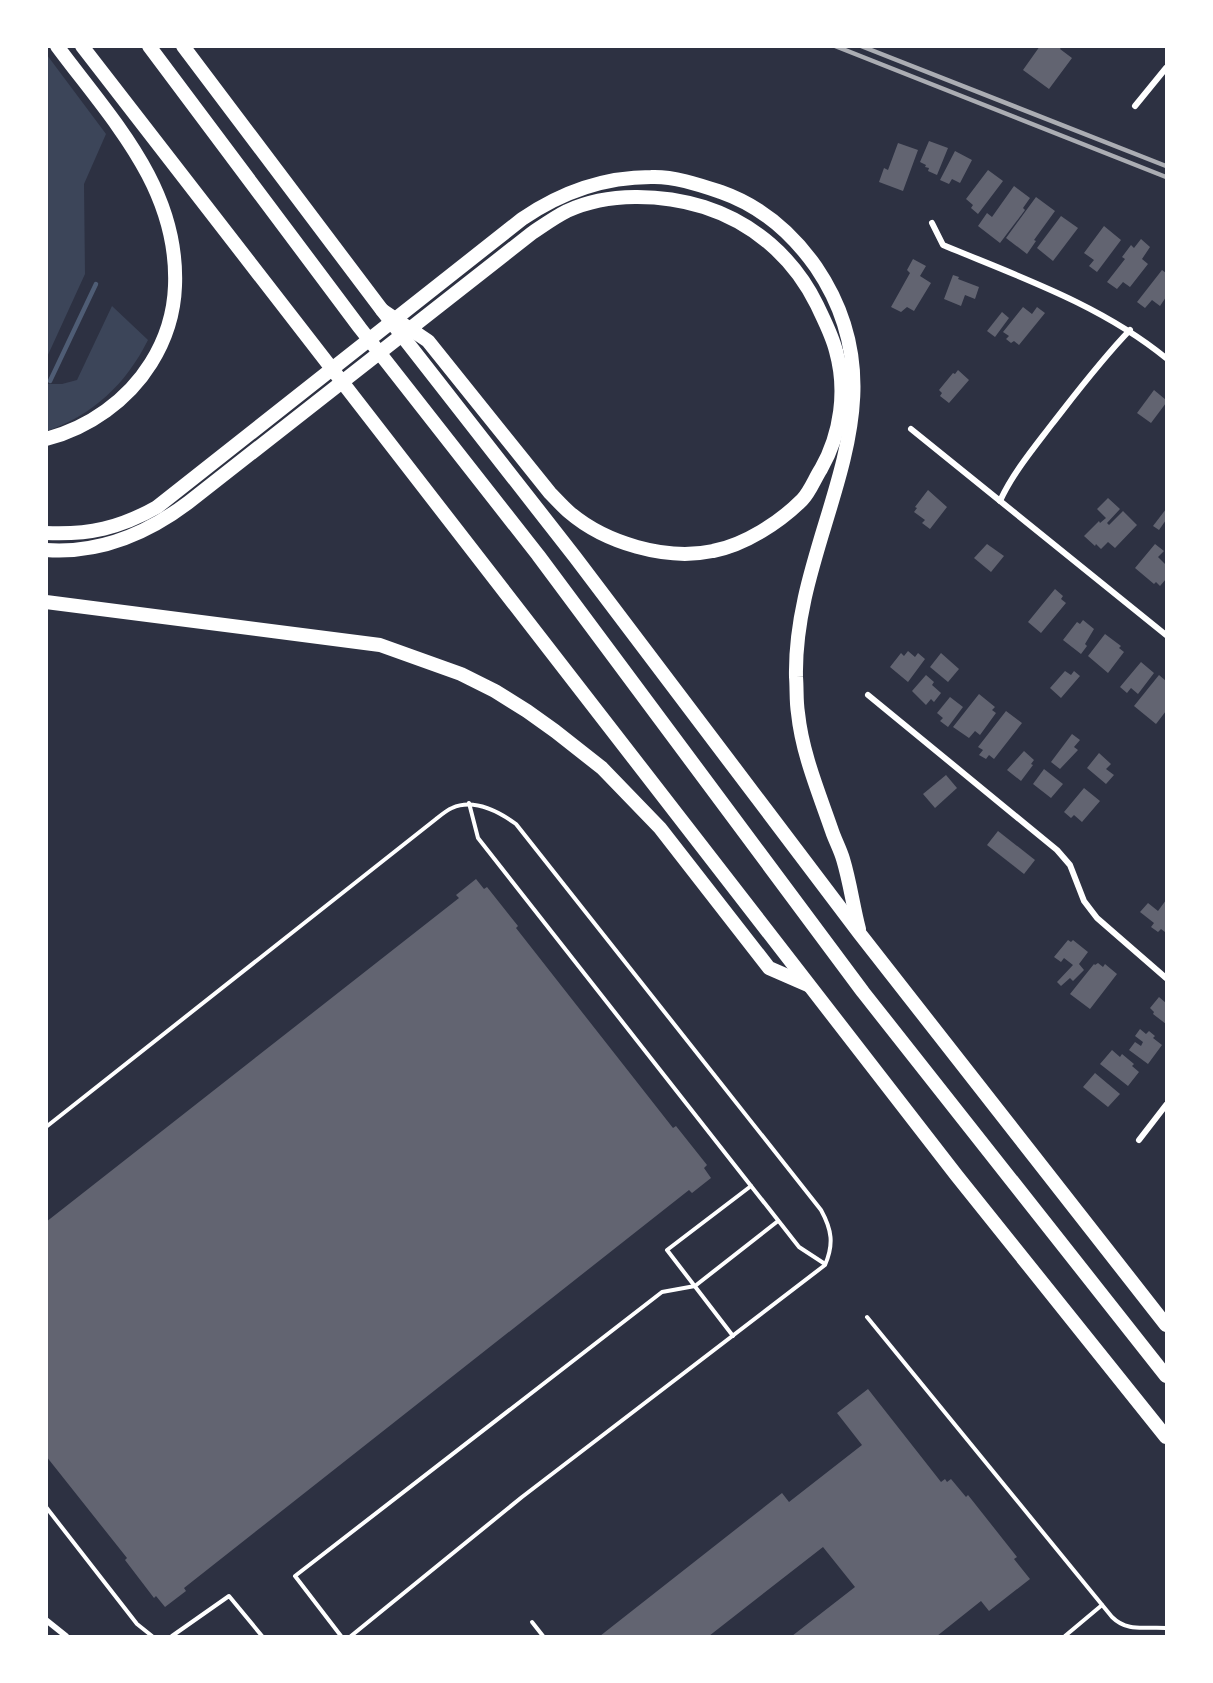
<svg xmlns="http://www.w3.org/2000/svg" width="1213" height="1683" font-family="'Asap Condensed',sans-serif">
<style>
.green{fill:#3c4559}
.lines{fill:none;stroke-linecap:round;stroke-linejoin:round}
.stream{stroke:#4f5d75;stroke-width:4.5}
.building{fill:#626471}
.service{stroke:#fff;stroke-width:4}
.minor{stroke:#fff;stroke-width:6}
.motorway{stroke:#fff;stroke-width:14}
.rail{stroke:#abadb3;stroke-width:4.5}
</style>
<rect width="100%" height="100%" fill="#2d3142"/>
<g class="green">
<path d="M47 55 106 134 84 184 85 274 47 357Z"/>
<path d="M112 306 148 340C126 384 93 415 47 431V384H62L77 380Z"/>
</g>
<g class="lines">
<path class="stream" d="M50 381 96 284"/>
</g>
<g class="building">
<path d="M1040 46H1062L1060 49 1072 58 1049 89 1023 70Z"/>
<path d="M929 141 948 148 937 175 928 171 929 168 925 167 926 165 920 162Z"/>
<path d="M898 143 918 150 903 191 879 182 884 168 888 170Z"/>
<path d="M955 151 972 160 960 183 952 179 949 184 940 180Z"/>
<path d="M988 170 1003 181 978 214 971 208 973 205 966 199Z"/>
<path d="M1014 186 1030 198 1023 208 1025 210 1000 243 978 226 987 213 992 217Z"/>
<path d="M1036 197 1055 211 1034 240 1036 241 1027 254 1006 238Z"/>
<path d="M1061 216 1078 228 1053 261 1037 248Z"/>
<path d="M1104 226 1121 240 1097 272 1089 266 1094 260 1084 253Z"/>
<path d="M1141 239 1150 247 1142 259 1148 264 1130 287 1123 282 1117 289 1107 282 1125 259 1122 257 1131 245 1134 248Z"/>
<path d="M913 259 926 266 920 276 931 283 914 311 907 307 901 312 891 307 910 273 907 270Z"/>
<path d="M1162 270 1166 273V297L1160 306 1152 300 1145 308 1137 302Z"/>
<path d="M953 275 959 277 958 279 979 287 975 299 965 295 961 306 944 299Z"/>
<path d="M1023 307 1032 314 1037 307 1045 313 1019 345 1014 341 1011 343 1006 339 1009 336 1003 332Z"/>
<path d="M1002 312 1009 318 995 337 987 331Z"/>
<path d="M958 370 969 380 949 403 940 396 942 393 939 390 953 373 955 374Z"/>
<path d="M1154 390 1166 400V403L1151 423 1137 413Z"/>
<path d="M928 490 947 507 930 529 922 523 925 520 914 512 917 508 915 507Z"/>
<path d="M1108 498 1120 509 1107 523 1109 525 1123 511 1137 525 1115 548 1108 542 1101 549 1096 544 1095 546 1084 536 1099 521 1100 523 1106 518 1097 509Z"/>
<path d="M1166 509V520L1159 530 1153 526Z"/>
<path d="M987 544 1004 556 991 572 974 558Z"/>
<path d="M1155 544 1164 551 1158 557 1166 565 1165 575 1166 579 1160 586 1156 582 1154 584 1135 568Z"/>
<path d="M1055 589 1063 596 1061 599 1066 603 1041 633 1028 622Z"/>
<path d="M1083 620 1094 629 1085 644 1087 646 1081 654 1063 640 1077 622 1080 624Z"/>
<path d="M1105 634 1121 646 1119 648 1124 652 1108 673 1088 656Z"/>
<path d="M908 651 915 657 918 653 925 659 908 682 890 667 901 653 904 656Z"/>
<path d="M941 653 959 669 948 682 930 667Z"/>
<path d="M1141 662 1154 673 1138 694 1131 688 1127 693 1120 687Z"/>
<path d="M1065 671 1071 675 1074 671 1080 676 1061 698 1050 688Z"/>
<path d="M926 675 934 682 932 685 941 693 934 702 931 699 926 705 912 691Z"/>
<path d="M1159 675 1166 681V711L1156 724 1134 706Z"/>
<path d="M979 694 995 707 992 710 996 713 980 735 975 731 969 738 953 727Z"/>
<path d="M950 697 963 707 948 727 940 721 943 718 937 713Z"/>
<path d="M1006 711 1022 723 994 759 989 755 986 759 979 755 983 750 978 747Z"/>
<path d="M1072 734 1080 740 1074 747 1078 750 1060 769 1051 762Z"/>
<path d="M1024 751 1034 760 1031 764 1033 765 1021 781 1007 770Z"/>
<path d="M1099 753 1111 764 1106 769 1114 775 1106 784 1087 768Z"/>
<path d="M1044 769 1063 784 1051 798 1033 784Z"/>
<path d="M946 775 957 788 935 808 923 794Z"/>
<path d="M1084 788 1100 801 1082 822 1074 815 1071 818 1064 812Z"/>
<path d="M998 831 1035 860 1024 874 987 845Z"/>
<path d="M476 879 484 889 487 887 518 926 516 928 673 1128 676 1126 707 1165 704 1168 711 1178 692 1193 689 1190 184 1588 186 1591 165 1607 156 1596 154 1598 125 1560 127 1558 46 1456V1222L459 898 456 895Z"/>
<path d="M1166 900V929L1165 932 1161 929 1158 932 1151 927 1154 923 1140 912 1148 903 1158 911Z"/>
<path d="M1068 940 1071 942 1073 940 1088 952 1079 964 1084 970 1073 981 1070 978 1061 986 1057 982 1073 965 1064 958 1061 962 1054 957Z"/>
<path d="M1098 963 1103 967 1105 964 1117 974 1090 1009 1070 994 1094 964 1095 965Z"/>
<path d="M1159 997 1166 1003V1024L1153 1014 1154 1012 1150 1008Z"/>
<path d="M1140 1029 1146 1034 1149 1031 1155 1036 1153 1038 1162 1045 1148 1064 1129 1050 1135 1042 1141 1046 1143 1042 1135 1036Z"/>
<path d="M1112 1050 1120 1057 1122 1054 1134 1064 1132 1066 1139 1072 1128 1086 1100 1064Z"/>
<path d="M1095 1073 1120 1094 1108 1107 1083 1087Z"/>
<path d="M868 1389 941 1482 945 1479 947 1482 951 1479 966 1497 968 1495 1017 1557 1014 1559 1030 1579 989 1611 981 1601 937 1636H792L855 1587 823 1547 709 1636H600L782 1493 789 1502 862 1445 837 1413Z"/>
</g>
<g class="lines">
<g class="service">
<path d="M469 803 478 838 799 1247 825 1264"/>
<path d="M46 1127 436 819C441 815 447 810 452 808 474 798 498 811 516 824L821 1210C832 1230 834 1244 825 1265L522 1497 351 1636"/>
<path d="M867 1317 1112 1617C1128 1633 1146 1626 1166 1628"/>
<path d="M733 1336 667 1250 751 1186"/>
<path d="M46 1507 137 1624 152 1636"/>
<path d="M532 1622 543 1636"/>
<path d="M172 1636 229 1596 262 1636"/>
<path d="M341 1636 295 1576 662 1292 695 1286 778 1221"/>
<path d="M1065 1636 1102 1605"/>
</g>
<g class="minor">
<path d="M1135 106 1166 68"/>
<path d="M932 223 943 245C1020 277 1101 305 1166 358"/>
<path d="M911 429 1166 635"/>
<path d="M1000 501C1013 473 1033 449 1052 424 1077 392 1101 360 1130 330"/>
<path d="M868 695 1057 850 1070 865 1084 901 1097 918 1166 978"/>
<path d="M1139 1140 1166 1105"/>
<path d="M46 1620 66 1636"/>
</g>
<g class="motorway">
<path d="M82 46 957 1176 1166 1437"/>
<path d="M149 46 360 328 538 555 863 992 1166 1376"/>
<path d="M183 46 382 310 575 557 860 934 1166 1325"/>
<path d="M46 439C89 428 128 400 151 363 166 339 174 314 175 286 179 188 112 120 57 46"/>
<path d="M46 533C89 535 120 528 157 507L522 219C560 193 604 177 651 177 674 176 700 185 721 192 761 206 792 233 816 267 912 408 793 531 796 677 797 689 796 701 798 713 802 753 819 793 832 831 835 840 840 849 843 859 850 882 853 906 859 929"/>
<path d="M46 550C100 554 148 533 189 502L532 233C544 225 555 217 567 211 608 192 662 194 704 207 754 223 794 258 817 305 824 320 832 335 836 351 847 390 841 434 821 469 815 478 810 492 802 500 780 522 745 545 713 551 666 561 605 543 569 512 562 506 556 499 550 493L428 341 382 310"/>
<path d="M46 602 380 645 461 674 495 691 527 711 555 731 602 768 660 828 769 968 808 985"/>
</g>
<g class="rail">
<path d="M835 46 1166 177"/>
<path d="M861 46 1166 166"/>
</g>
</g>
<rect width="1213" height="1683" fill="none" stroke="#ffffff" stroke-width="96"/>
</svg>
